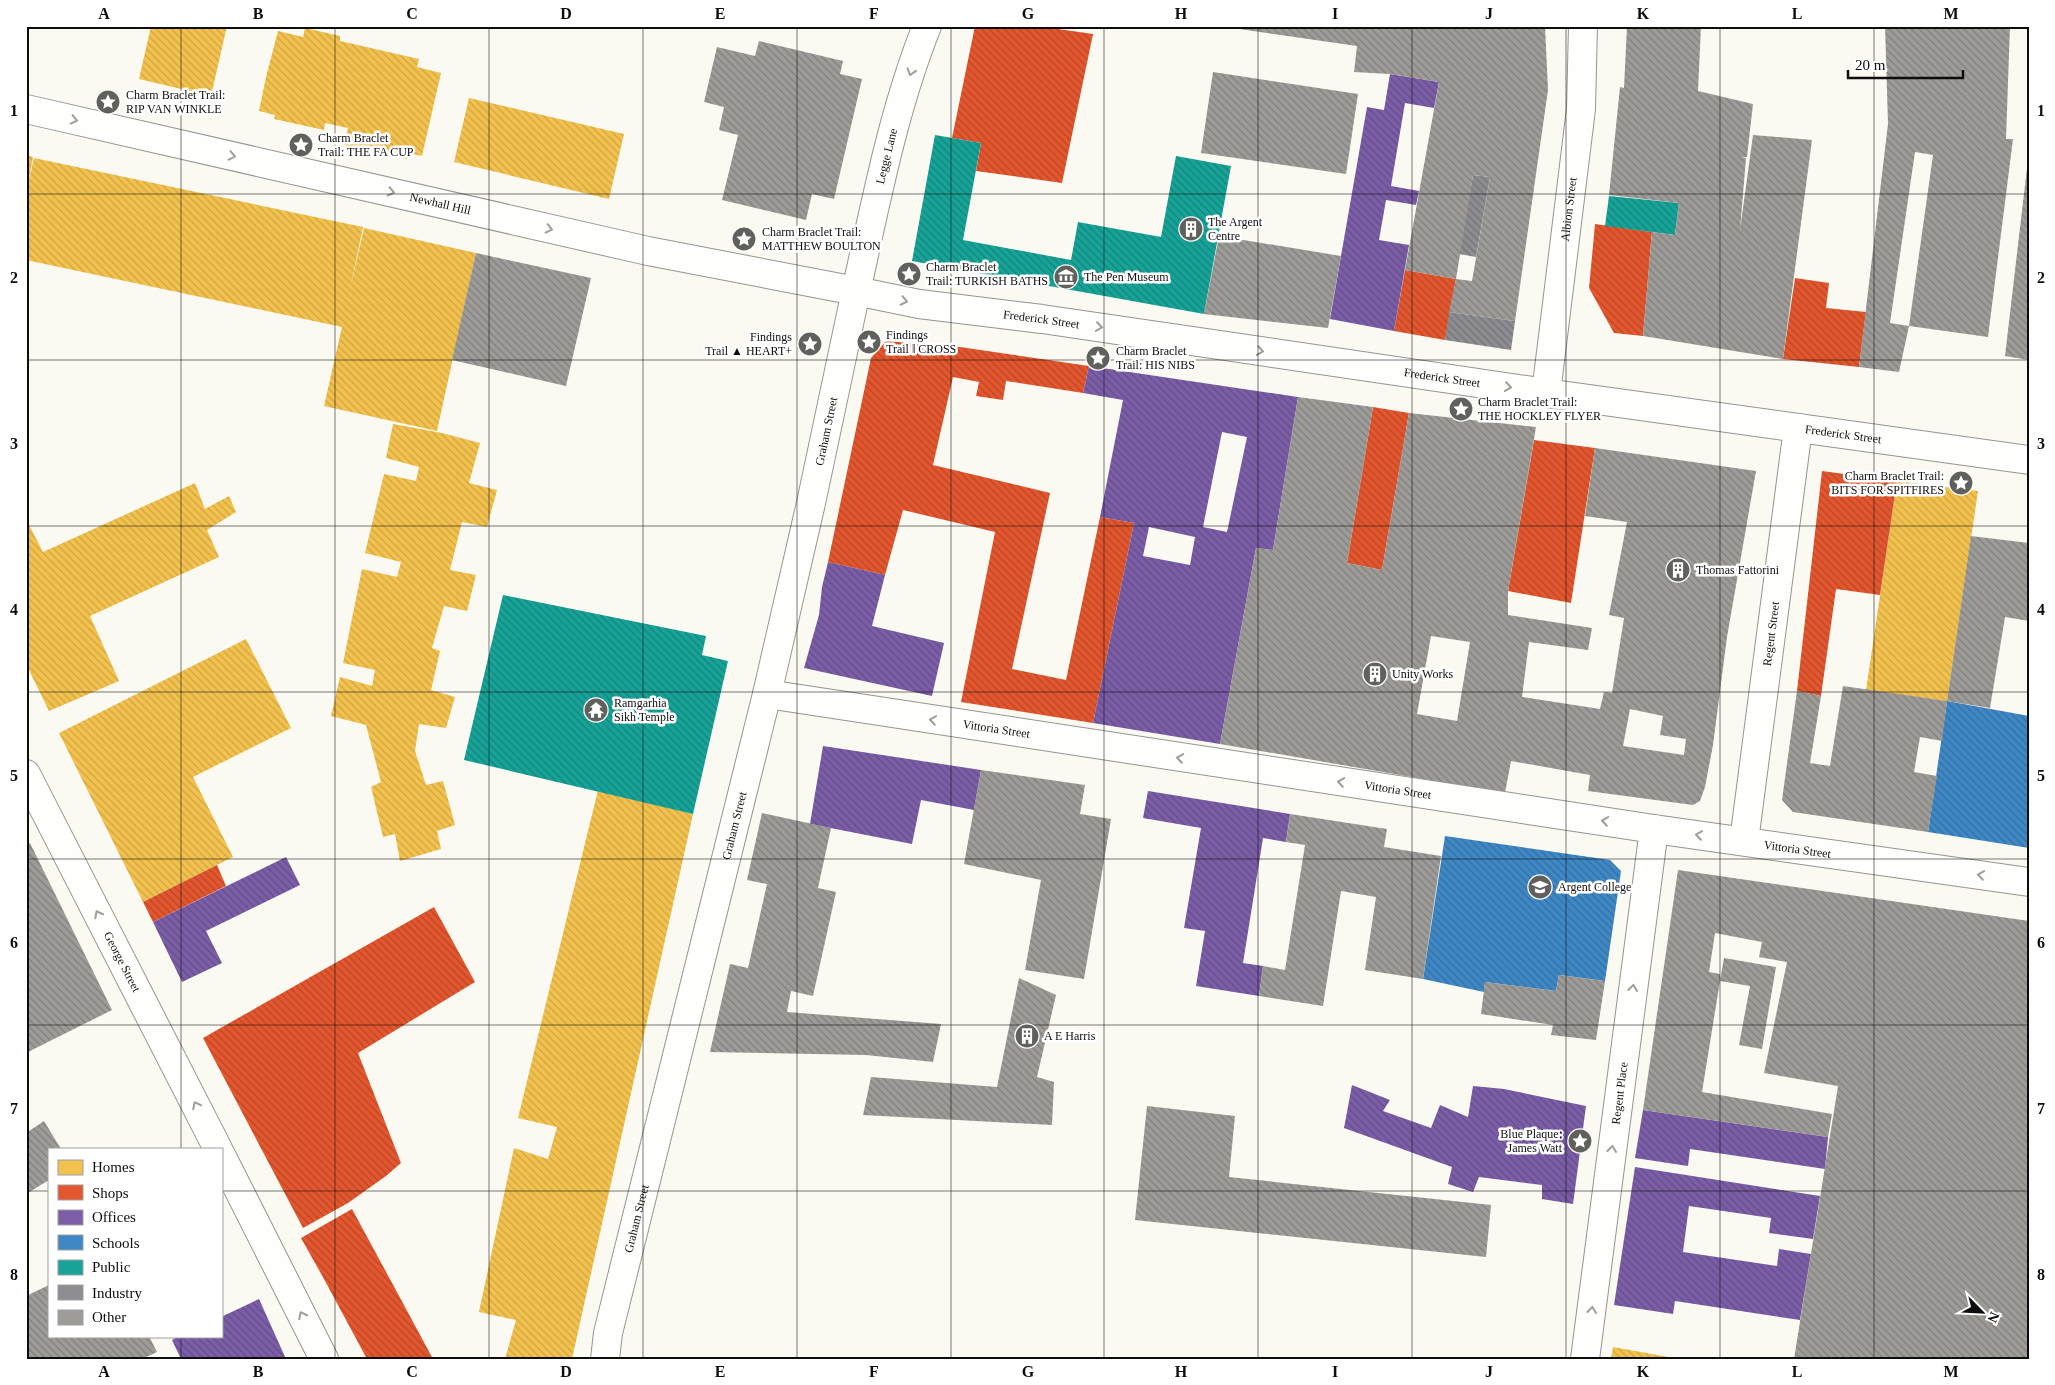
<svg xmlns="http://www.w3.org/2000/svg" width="2055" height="1385" font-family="'Times New Roman',serif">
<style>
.homes{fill:url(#homes-back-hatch)}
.shops{fill:url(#shops-back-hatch)}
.offices{fill:url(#offices-back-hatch);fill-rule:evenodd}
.schools{fill:url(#schools-back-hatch)}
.public{fill:url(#public-back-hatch)}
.industry{fill:url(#industry-back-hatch)}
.building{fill:url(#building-back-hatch);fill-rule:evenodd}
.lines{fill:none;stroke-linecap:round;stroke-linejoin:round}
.minor-casing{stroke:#949490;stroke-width:30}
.tertiary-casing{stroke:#949490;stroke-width:30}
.minor{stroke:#fefefd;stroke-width:28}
.tertiary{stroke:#fefefd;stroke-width:28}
.oneway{stroke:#9e9e9d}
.grid{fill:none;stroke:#0d0d0d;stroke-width:1;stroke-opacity:0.55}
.labels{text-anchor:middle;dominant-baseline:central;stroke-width:5;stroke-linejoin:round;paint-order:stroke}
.poi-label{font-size:12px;fill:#0d0d0d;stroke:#fff;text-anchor:start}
.street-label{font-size:12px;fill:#0d0d0d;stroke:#fff}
.neatline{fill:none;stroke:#0d0d0d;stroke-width:2}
.grid-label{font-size:16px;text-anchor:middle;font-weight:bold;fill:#0d0d0d}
</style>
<defs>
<pattern id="homes-back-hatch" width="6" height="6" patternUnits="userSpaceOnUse" patternTransform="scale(1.25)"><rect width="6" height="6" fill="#f2c14e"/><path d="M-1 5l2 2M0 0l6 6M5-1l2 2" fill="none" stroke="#cea543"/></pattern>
<pattern id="shops-back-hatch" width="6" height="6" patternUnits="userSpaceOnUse" patternTransform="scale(1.25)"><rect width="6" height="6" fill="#e4572e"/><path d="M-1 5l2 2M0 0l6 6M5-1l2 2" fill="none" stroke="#b74626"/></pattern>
<pattern id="offices-back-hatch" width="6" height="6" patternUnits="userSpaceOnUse" patternTransform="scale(1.25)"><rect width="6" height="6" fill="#7b5ea7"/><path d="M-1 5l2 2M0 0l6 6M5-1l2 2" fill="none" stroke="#634c86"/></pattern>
<pattern id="schools-back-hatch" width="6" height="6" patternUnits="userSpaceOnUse" patternTransform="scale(1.25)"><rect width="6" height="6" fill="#3f88c5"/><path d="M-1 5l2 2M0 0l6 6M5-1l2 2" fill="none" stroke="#336e9e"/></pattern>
<pattern id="public-back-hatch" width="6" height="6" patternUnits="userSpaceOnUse" patternTransform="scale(1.25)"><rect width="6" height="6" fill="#17a398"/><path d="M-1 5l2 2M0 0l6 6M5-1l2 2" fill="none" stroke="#13837a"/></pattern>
<pattern id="industry-back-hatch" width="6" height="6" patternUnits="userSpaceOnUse" patternTransform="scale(1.25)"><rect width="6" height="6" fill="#8d8d92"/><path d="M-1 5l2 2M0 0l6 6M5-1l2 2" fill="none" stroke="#727276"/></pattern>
<pattern id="building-back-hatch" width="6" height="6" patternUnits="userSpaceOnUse" patternTransform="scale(1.25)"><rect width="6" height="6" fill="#9e9c98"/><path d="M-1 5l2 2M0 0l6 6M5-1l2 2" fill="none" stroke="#7f7e7a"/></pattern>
</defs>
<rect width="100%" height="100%" fill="#fbfaf2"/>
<g class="homes">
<path d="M151 26H227L211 96 139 79Z"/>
<path d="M305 28 340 36V41L419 59 417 67 441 73 422 156 408 153 407 159 344 145 348 128 325 123 324 130 274 119 275 115 259 111 266 77 278 31 303 37Z"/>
<path d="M469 98 624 134 609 199 454 162Z"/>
<path d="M26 155 33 157 28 184 34 158 363 227 350 289 364 228 476 253 437 431 324 406 342 327 26 260Z"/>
<path d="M393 424 442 433 480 443 469 483 497 490 487 527 462 522 450 570 476 575 467 611 444 606 432 648 440 651 431 690 455 697 446 728 419 724 415 751 426 785 443 781 455 825 437 831 441 849 400 861 395 834 383 837 371 787 381 782 366 725 331 716 340 677 372 686 375 670 343 663 362 569 397 577 401 562 365 553 384 474 416 481 419 467 386 458Z"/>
<path d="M1897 481 1978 491 1947 701 1866 690Z"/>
<path d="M195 483 205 509 229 496 236 512 207 530 219 557 90 616 119 681 49 711 26 664V519L43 552Z"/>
<path d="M246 639 291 728 193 777 233 857 143 902 59 733Z"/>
<path d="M598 790 693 814 572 1359H505L516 1320 479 1312 514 1148 548 1159 557 1127 518 1118Z"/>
<path d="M1613 1347 1674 1358V1359H1611Z"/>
</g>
<g class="shops">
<path d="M975 26H1037L1093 34 1062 183 976 171 981 143 952 138Z"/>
<path d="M1595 224 1652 232 1643 336 1614 333 1589 288Z"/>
<path d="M1405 270 1456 279 1445 340 1394 331Z"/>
<path d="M1795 278 1829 283 1826 308 1866 312 1859 367 1783 359Z"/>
<path d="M886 341 960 347 1089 366 1083 393 1006 381 1003 400 976 396 979 382 953 377 933 465 1050 493 1012 669 1066 680 1100 517 1134 523 1093 723 961 702 995 532 903 510 885 575 828 562 871 358Z"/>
<path d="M1373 407 1409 413 1382 570 1347 563Z"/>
<path d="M1534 440 1595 448 1571 603 1508 591Z"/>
<path d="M1822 471 1897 481 1880 595 1836 589 1821 696 1797 691Z"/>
<path d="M217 865 226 886 153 922 143 902Z"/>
<path d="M434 907 475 982 358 1053 401 1163 386 1176 348 1203 303 1228 203 1038Z"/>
<path d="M352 1209 398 1294 433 1359H367L324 1279 301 1238Z"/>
</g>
<g class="offices">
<path d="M1390 74 1439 82 1434 108 1405 103 1391 186 1419 191 1416 205 1386 200 1379 240 1409 245 1394 331 1330 319 1367 107 1384 110Z"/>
<path d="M1089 366 1298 397 1273 550 1256 548 1220 744 1093 723 1134 523 1100 517 1123 400 1083 393ZM1222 432 1247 437 1227 532 1203 527ZM1149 527 1195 537 1190 565 1143 556Z"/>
<path d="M828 562 885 575 872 626 944 643 932 696 804 668 819 615 822 587Z"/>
<path d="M823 746 981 770 974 810 921 800 912 844 810 824Z"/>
<path d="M1148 791 1290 814 1286 842 1263 838 1243 963 1263 966 1259 996 1196 986 1205 931 1184 928 1201 828 1143 818Z"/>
<path d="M286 857 300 885 206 931 222 963 182 982 153 922Z"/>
<path d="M1352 1085 1390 1100 1383 1111 1431 1128 1440 1105 1468 1117 1473 1086 1504 1089 1586 1106 1573 1204 1542 1199V1185L1479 1177 1473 1192 1448 1184 1452 1167 1344 1128Z"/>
<path d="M1643 1110 1828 1137 1825 1169 1690 1149 1688 1166 1635 1158Z"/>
<path d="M1635 1167 1820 1196 1813 1239 1769 1233 1771 1218 1689 1206 1683 1252 1777 1266 1779 1249 1811 1254 1800 1320 1675 1301 1673 1314 1614 1305Z"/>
<path d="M259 1299 286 1359H181L172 1340 179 1336H221V1317Z"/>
</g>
<g class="schools">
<path d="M1947 701 2029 716V848L1928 832Z"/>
<path d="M1445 836 1610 860 1621 871 1605 981 1559 975 1556 991 1485 982 1484 992 1423 979Z"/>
</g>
<g class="public">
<path d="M935 135 981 143 963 240 1071 260 1078 222 1161 237 1176 156 1231 166 1204 314 912 261Z"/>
<path d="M1609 196 1679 203 1675 235 1605 226Z"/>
<path d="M503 595 706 636 702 655 728 661 693 814 464 760Z"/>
</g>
<g class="industry">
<path d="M1473 175 1490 177 1476 257 1459 254Z"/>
<path d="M1449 312 1515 321 1511 350 1445 340Z"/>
</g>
<g class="building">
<path d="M1219 26H1545L1548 90 1515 321 1449 312 1456 279 1472 281 1490 177 1473 175 1456 279 1405 270 1439 82 1390 74 1354 72 1357 46Z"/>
<path d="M1627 26H1701L1698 91 1753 104 1747 157 1741 158H1746L1740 230 1753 135 1812 140 1783 359 1643 336 1652 232 1675 235 1679 203 1609 195 1620 87 1624 88Z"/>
<path d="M1885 26H2010L2006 139H2013L1988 337 1909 326 1933 155 1915 152 1890 323 1909 326 1899 372 1859 367 1888 124Z"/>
<path d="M759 41 843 61 840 74 862 79 834 199 812 194 806 220 722 200 738 135 719 130 724 107 704 102 717 47 755 56Z"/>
<path d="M1213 72 1358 94 1346 174 1201 153Z"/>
<path d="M2027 168H2029V360L2005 356Z"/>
<path d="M1219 236 1341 256 1328 328 1204 314Z"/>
<path d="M476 253 591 278 566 386 452 360Z"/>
<path d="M1298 397 1373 407 1347 563 1382 570 1409 413 1536 427 1508 591V615L1592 628 1588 650 1529 642 1522 697 1600 709 1604 692 1612 693 1624 618 1609 615 1627 522 1585 516 1595 448 1756 471 1727 637 1713 745 1705 787 1700 801 1693 805 1588 791 1590 775 1511 761 1505 793 1220 744 1256 548 1273 550ZM1431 636 1470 642 1457 721 1417 714ZM1630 709 1663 716 1660 735 1686 739 1684 755 1623 746Z"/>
<path d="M1971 536 2029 543V621L2005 617 1990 708 1947 701Z"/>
<path d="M1843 686 1947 701 1942 741 1920 737 1914 772 1937 776 1928 832 1793 812 1782 800 1797 691 1821 696 1810 763 1830 766Z"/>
<path d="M981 770 1085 785 1080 814 1111 819 1084 979 1025 970 1041 880 964 864Z"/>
<path d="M762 813 831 828 818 888 836 892 813 996 791 991 787 1012 941 1024 933 1062 866 1055 710 1052 730 964 748 968 767 884 747 880Z"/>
<path d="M1290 814 1387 829 1384 847 1441 856 1423 979 1365 970 1376 897 1341 891 1323 1006 1259 996 1263 966 1285 970 1305 845 1286 842Z"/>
<path d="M30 843 112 1010 26 1053V845Z"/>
<path d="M1678 870 2029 921V1359H1794L1838 1086 1764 1073 1787 962 1759 957 1762 942 1715 933 1709 972 1720 974V981L1724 958 1776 967 1762 1049 1739 1045 1750 986 1720 981 1702 1092 1832 1114 1828 1137 1643 1110Z"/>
<path d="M1559 975 1605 981 1596 1040 1551 1035 1553 1025 1481 1014 1485 982 1556 991Z"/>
<path d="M1019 978 1056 995 1037 1077 1054 1082 1052 1125 863 1115 871 1077 997 1087Z"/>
<path d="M1147 1106 1235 1116 1229 1177 1491 1205 1486 1257 1135 1220Z"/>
<path d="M44 1121 61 1149H49V1180L26 1194V1133Z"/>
<path d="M49 1285V1336H149L157 1352 142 1359H26V1296Z"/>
</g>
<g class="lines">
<defs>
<g id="minor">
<path id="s1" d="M26 109 648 251 856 291C876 202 893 111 927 26"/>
<path id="s2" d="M1546 393 1581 109 1583 26"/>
<path id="s3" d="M767 694 1654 829 2029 882"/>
<path id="s4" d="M26 774 218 1149"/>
<path id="s5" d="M1744 841 1798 428"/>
<path d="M221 1155 324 1359"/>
<path id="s6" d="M1585 1359 1654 829"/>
</g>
<g id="tertiary">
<path id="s7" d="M605 1359 608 1333 767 694 811 503 856 291 919 304 1042 319 1546 393 2029 460"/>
</g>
</defs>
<use href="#minor" class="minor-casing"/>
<use href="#tertiary" class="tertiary-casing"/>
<use href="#minor" class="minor"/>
<use href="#tertiary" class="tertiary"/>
</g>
<defs><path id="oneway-chevron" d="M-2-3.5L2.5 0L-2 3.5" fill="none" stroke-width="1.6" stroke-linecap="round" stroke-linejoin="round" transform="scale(1.25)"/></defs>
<g class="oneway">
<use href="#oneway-chevron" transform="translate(911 72) rotate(107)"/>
<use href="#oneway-chevron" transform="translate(74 120) rotate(13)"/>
<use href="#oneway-chevron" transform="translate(232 156) rotate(13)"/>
<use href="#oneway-chevron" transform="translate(391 192) rotate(13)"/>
<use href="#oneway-chevron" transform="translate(549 229) rotate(13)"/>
<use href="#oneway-chevron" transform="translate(904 301) rotate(12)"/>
<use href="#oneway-chevron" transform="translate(1099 327) rotate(8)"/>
<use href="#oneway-chevron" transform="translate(1260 351) rotate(8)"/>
<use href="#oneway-chevron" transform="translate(1508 387) rotate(8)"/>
<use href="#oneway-chevron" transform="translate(933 720) rotate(-171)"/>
<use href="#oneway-chevron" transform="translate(1180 758) rotate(-171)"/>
<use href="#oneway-chevron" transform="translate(1341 782) rotate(-171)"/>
<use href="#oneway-chevron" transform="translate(1605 821) rotate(-171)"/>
<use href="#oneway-chevron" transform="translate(1699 835) rotate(-172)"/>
<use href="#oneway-chevron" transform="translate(1981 875) rotate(-172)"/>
<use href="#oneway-chevron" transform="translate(98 914) rotate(-117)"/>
<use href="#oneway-chevron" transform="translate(1633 988) rotate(-83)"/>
<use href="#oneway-chevron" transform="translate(196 1105) rotate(-117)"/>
<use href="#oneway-chevron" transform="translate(1612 1149) rotate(-83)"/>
<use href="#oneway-chevron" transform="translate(1592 1310) rotate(-83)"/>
<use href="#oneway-chevron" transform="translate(302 1315) rotate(-117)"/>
</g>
<path class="grid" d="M181 26V1149M335 26V1359M489 26V1359M643 26V1359M797 26V1359M951 26V1359M1104 26V1359M1258 26V1359M1412 26V1359M1566 26V1359M1720 26V1359M1874 26V1359M26 194H2029M26 360H2029M26 526H2029M26 692H2029M26 859H2029M26 1025H2029M26 1191H49M221 1191H2029M181 1336V1359"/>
<defs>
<symbol id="sight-disc" viewBox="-11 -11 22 22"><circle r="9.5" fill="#60605d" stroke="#fff"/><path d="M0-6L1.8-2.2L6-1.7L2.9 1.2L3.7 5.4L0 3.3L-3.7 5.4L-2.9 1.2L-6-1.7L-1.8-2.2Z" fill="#fff"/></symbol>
<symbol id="building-disc" viewBox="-11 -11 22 22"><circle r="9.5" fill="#60605d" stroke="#fff"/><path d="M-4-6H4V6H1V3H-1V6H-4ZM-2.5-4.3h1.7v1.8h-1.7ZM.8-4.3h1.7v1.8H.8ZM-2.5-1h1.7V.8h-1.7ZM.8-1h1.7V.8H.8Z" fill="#fff"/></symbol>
<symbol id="museum-disc" viewBox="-11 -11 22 22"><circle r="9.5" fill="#60605d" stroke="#fff"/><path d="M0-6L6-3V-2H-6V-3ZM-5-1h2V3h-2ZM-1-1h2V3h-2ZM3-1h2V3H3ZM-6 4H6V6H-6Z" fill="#fff"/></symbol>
<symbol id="temple-disc" viewBox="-11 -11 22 22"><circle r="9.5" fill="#60605d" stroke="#fff"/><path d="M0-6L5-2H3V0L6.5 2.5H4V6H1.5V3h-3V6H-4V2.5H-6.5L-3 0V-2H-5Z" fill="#fff"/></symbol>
<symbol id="university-disc" viewBox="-11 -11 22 22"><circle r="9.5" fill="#60605d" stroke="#fff"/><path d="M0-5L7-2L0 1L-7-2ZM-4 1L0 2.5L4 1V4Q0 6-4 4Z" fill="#fff"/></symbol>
</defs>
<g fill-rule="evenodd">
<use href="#sight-disc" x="94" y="88" width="28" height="28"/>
<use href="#sight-disc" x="287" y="131" width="28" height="28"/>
<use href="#building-disc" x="1177" y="215" width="28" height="28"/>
<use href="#sight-disc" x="730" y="225" width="28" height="28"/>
<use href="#sight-disc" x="895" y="260" width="28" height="28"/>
<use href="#museum-disc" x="1052" y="263" width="28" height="28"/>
<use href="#sight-disc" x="855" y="328" width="28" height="28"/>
<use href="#sight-disc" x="796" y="330" width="28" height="28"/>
<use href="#sight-disc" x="1084" y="344" width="28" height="28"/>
<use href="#sight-disc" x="1447" y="395" width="28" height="28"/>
<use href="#sight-disc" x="1947" y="469" width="28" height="28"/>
<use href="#building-disc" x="1664" y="556" width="28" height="28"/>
<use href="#building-disc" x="1361" y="660" width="28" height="28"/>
<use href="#temple-disc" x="582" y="696" width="28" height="28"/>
<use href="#university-disc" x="1526" y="873" width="28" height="28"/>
<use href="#building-disc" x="1013" y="1022" width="28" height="28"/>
<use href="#sight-disc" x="1566" y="1127" width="28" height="28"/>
</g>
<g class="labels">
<g class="poi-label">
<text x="126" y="95">Charm Braclet Trail:<tspan x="126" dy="14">RIP VAN WINKLE</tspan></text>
<text x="318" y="138">Charm Braclet<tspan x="318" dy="14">Trail: THE FA CUP</tspan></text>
<text x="1208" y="222">The Argent<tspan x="1208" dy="14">Centre</tspan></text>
<text x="762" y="232">Charm Braclet Trail:<tspan x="762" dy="14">MATTHEW BOULTON</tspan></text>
<text x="926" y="267">Charm Braclet<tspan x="926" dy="14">Trail: TURKISH BATHS</tspan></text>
<text x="1084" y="277">The Pen Museum</text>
<text x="886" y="335">Findings<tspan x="886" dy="14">Trail ‖ CROSS</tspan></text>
<text x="792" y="337" text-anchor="end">Findings<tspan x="792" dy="14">Trail ▲ HEART+</tspan></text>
<text x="1116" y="351">Charm Braclet<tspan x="1116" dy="14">Trail: HIS NIBS</tspan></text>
<text x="1478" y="402">Charm Braclet Trail:<tspan x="1478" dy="14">THE HOCKLEY FLYER</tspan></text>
<text x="1944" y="476" text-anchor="end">Charm Braclet Trail:<tspan x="1944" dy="14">BITS FOR SPITFIRES</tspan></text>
<text x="1696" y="570">Thomas Fattorini</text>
<text x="1392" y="674">Unity Works</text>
<text x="614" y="703">Ramgarhia<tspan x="614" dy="14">Sikh Temple</tspan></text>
<text x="1558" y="887">Argent College</text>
<text x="1044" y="1036">A E Harris</text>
<text x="1562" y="1134" text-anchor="end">Blue Plaque:<tspan x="1562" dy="14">James Watt</tspan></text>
</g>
<g class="street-label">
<text stroke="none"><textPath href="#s1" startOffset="988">Legge Lane</textPath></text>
<text stroke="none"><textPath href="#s1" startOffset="425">Newhall Hill</textPath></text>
<text stroke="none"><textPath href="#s2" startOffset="185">Albion Street</textPath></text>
<text stroke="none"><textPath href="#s7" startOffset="1285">Frederick Street</textPath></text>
<text stroke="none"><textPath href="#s7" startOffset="1690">Frederick Street</textPath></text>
<text stroke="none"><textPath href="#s7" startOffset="954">Graham Street</textPath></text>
<text stroke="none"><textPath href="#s7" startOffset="2095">Frederick Street</textPath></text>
<text stroke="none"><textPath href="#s5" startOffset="209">Regent Street</textPath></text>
<text stroke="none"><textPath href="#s3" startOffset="232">Vittoria Street</textPath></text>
<text stroke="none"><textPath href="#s3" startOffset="638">Vittoria Street</textPath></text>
<text stroke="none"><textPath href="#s7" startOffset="549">Graham Street</textPath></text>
<text stroke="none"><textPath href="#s3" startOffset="1042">Vittoria Street</textPath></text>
<text stroke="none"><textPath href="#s4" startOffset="211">George Street</textPath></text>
<text stroke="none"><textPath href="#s6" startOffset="268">Regent Place</textPath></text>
<text stroke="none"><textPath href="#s7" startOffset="144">Graham Street</textPath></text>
</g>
</g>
<rect width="2055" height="1385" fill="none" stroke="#ffffff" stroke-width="55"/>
<rect x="48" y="1148" width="175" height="190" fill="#ffffff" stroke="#9e9e9e"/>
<rect x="58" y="1160" width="25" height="15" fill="#f2c14e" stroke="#9e9e9e"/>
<text x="92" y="1172" font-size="15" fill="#0d0d0d">Homes</text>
<rect x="58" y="1185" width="25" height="15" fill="#e4572e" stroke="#9e9e9e"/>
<text x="92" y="1198" font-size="15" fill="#0d0d0d">Shops</text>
<rect x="58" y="1210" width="25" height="15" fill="#7b5ea7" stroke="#9e9e9e"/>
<text x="92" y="1222" font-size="15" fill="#0d0d0d">Offices</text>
<rect x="58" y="1235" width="25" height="15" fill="#3f88c5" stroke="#9e9e9e"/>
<text x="92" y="1248" font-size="15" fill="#0d0d0d">Schools</text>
<rect x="58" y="1260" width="25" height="15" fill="#17a398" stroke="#9e9e9e"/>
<text x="92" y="1272" font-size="15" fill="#0d0d0d">Public</text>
<rect x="58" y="1285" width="25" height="15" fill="#8d8d92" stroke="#9e9e9e"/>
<text x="92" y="1298" font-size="15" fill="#0d0d0d">Industry</text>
<rect x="58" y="1310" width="25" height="15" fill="#9e9c98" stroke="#9e9e9e"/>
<text x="92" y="1322" font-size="15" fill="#0d0d0d">Other</text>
<g transform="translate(1982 1312) rotate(114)" stroke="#ffffff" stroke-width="4" paint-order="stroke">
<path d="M0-4L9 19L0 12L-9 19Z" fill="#0d0d0d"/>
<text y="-8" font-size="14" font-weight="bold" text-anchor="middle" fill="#0d0d0d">N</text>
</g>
<path d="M1848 70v8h115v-8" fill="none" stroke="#0d0d0d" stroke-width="2.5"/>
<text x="1855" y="70" font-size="15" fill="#0d0d0d" stroke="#ffffff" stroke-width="4" paint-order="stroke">20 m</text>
<rect x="28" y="28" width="2000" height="1330" class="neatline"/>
<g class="grid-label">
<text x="104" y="19">A</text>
<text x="258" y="19">B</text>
<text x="412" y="19">C</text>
<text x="566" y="19">D</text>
<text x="720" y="19">E</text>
<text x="874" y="19">F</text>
<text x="1028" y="19">G</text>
<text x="1181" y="19">H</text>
<text x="1335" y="19">I</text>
<text x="1489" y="19">J</text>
<text x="1643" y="19">K</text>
<text x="1797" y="19">L</text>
<text x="1951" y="19">M</text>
<text x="14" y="116">1</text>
<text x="2041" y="116">1</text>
<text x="14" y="283">2</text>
<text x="2041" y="283">2</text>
<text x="14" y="449">3</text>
<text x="2041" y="449">3</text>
<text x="14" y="615">4</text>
<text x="2041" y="615">4</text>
<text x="14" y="781">5</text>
<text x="2041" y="781">5</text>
<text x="14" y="948">6</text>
<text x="2041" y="948">6</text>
<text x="14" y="1114">7</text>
<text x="2041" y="1114">7</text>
<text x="14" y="1280">8</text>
<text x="2041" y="1280">8</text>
<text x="104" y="1377">A</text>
<text x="258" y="1377">B</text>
<text x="412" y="1377">C</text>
<text x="566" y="1377">D</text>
<text x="720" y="1377">E</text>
<text x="874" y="1377">F</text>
<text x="1028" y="1377">G</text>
<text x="1181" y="1377">H</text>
<text x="1335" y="1377">I</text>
<text x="1489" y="1377">J</text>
<text x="1643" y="1377">K</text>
<text x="1797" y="1377">L</text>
<text x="1951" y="1377">M</text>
</g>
</svg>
